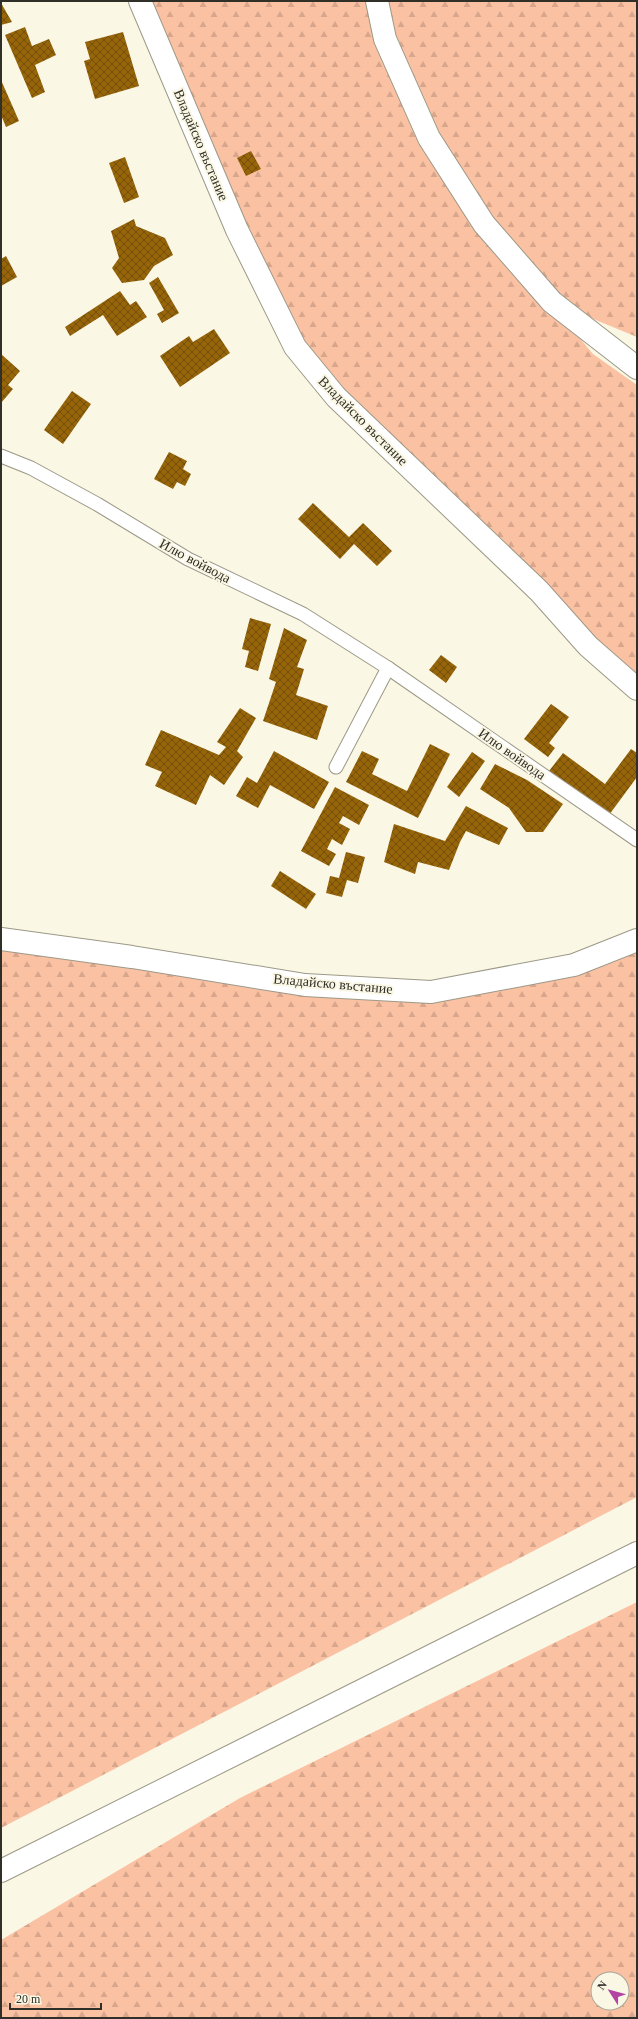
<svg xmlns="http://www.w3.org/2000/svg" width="638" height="2019" font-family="Georgia,serif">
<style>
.forest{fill:url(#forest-firs);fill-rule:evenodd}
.building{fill:url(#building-cross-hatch)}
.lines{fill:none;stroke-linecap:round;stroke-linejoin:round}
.service-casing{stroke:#9c9988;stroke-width:15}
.minor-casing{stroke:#9c9988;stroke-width:24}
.service{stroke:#fff;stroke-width:13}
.minor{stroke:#fff;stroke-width:22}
.labels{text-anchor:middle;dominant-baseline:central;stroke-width:4;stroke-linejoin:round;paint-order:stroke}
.street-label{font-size:14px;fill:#302f28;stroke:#faf7e4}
</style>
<defs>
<pattern id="forest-firs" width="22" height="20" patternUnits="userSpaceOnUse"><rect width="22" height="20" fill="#fbc1a3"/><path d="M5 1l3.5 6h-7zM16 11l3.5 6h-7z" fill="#d7a68c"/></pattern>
<pattern id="building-cross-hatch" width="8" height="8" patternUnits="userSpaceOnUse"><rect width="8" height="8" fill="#976509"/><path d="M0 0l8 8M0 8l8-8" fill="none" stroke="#754f0a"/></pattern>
</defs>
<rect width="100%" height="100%" fill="#faf7e4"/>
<g class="forest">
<path d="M140 1H637V337L552 302 503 246 593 354 637 385V689L295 347Z"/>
<path d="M1 939 431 992 637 940V1497L1 1828Z"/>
<path d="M637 1602V2018H1V1940L240 1798ZM598 1979H622V2003H598Z"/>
</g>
<g class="building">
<path d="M1 3 12 22 1 25Z"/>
<path d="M25 27 32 46 49 39 56 55 35 65 45 92 32 98 5 35Z"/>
<path d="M123 32 139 86 95 99 84 61 90 59 85 42Z"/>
<path d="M1 80 19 121 6 127 1 115Z"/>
<path d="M251 151 261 169 246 176 237 158Z"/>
<path d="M125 157 139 197 124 203 109 163Z"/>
<path d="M134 219 136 226 165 238 173 255 154 266 144 280 122 283 112 268 119 258 111 231Z"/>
<path d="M6 256 17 277 1 286V259Z"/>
<path d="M158 277 179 313 162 323 157 314 164 310 149 283Z"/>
<path d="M120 291 130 305 136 301 147 317 117 336 103 315 70 336 65 327Z"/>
<path d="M214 329 230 353 180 387 160 356 189 336 193 342Z"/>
<path d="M1 354 20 371 8 385 13 389 1 403Z"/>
<path d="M72 391 91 404 63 444 44 430Z"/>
<path d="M169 452 187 461 183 469 191 474 185 486 177 482 173 489 154 479Z"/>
<path d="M313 503 349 537 363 523 392 551 377 566 354 544 340 559 298 519Z"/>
<path d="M250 618 271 624 258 671 245 667 249 651 242 649Z"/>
<path d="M284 628 307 640 297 667 304 669 296 695 328 706 317 740 263 721 276 682 269 679Z"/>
<path d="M441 655 457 667 446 683 429 670Z"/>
<path d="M551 704 569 717 549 743 555 748 548 757 524 739Z"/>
<path d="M240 708 256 718 237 751 243 757 224 785 210 775 196 805 155 786 162 772 145 765 161 730 219 755 226 747 217 742Z"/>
<path d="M430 744 450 754 418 818 346 782 362 751 379 759 372 774 407 791Z"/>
<path d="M631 749 637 753V777L609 815 549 771 563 753 605 784Z"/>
<path d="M274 751 329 782 314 809 270 785 258 808 236 796 247 777 257 783Z"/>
<path d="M472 752 485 761 459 797 447 787Z"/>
<path d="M495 764 527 780 563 804 543 832H526L509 808 480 789Z"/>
<path d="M335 787 369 805 359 825 343 816 339 823 350 829 342 845 332 839 327 849 336 854 329 866 301 851Z"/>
<path d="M466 806 508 828 499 845 466 831 460 842 449 870 418 862 415 874 384 862 394 824 445 841Z"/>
<path d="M346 852 365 857 358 883 347 880 342 897 326 893 330 876 339 878Z"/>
<path d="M280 871 316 894 306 909 271 886Z"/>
</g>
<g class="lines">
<defs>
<g id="service">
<path d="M1 456 31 468 97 504 188 559 303 614 388 668 637 840"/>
<path d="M336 767 388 668"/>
</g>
<g id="minor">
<path d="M140 1 237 230 295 347 336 397 539 591 588 646 637 689"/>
<path d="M377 1 385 39 429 138 484 224 552 302 637 368"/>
<path d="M1 939 132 957 305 985 431 992 574 965 637 940"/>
<path d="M1 1871 637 1553"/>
</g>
</defs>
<use href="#service" class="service-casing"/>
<use href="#minor" class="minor-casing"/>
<use href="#service" class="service"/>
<use href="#minor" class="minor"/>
</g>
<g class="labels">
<g class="street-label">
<text transform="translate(201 145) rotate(67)">Владайско въстание</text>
<text transform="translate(363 421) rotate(45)">Владайско въстание</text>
<text transform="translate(195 561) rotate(28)">Илю войвода</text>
<text transform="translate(512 754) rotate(35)">Илю войвода</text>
<text transform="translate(333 984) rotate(5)">Владайско въстание</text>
</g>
</g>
<rect width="638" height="2019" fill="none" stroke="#302f28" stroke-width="4"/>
<g transform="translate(610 1991) rotate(306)"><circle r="19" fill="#faf7e4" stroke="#a9a799"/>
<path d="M0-3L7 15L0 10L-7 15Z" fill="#b245a4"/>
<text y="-6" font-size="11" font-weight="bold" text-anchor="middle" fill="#302f28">N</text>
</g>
<path d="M10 2003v6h91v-6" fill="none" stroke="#302f28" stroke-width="2"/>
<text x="16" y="2003" font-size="12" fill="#302f28" stroke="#faf7e4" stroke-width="3" paint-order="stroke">20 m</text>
</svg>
